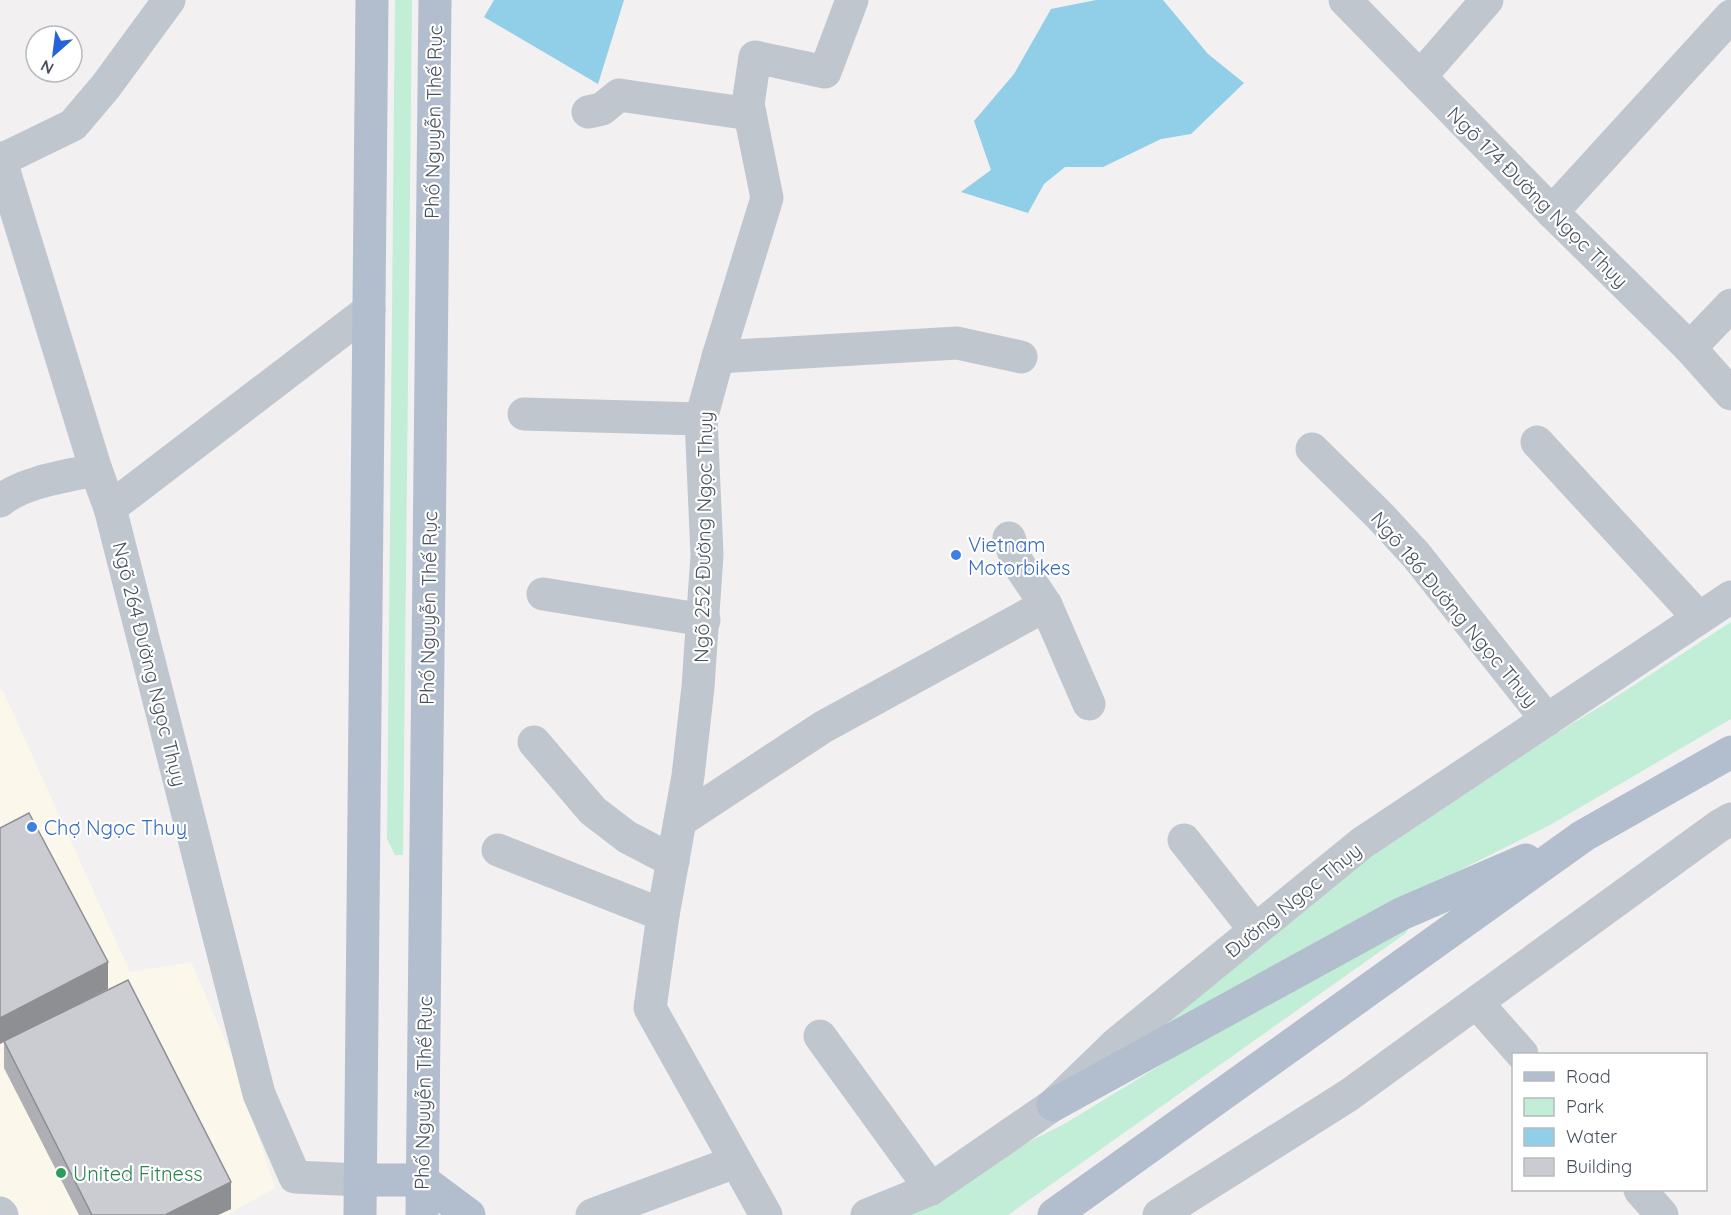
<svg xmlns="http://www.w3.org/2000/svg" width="1731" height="1215" font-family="Quicksand,sans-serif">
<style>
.commercial{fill:#fbf8eb}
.green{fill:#c2edd6}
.water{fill:#91cee7}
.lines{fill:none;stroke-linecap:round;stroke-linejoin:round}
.minor{stroke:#bfc6ce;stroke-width:33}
.major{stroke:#b2bdcd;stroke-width:33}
.wall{fill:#aeafb5}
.shaded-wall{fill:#8d8f93}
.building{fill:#caccd2;stroke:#8d8f93;stroke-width:1.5}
.shop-dot{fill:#3f7fe0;stroke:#fff;stroke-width:2}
.leisure-dot{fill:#2e9e5b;stroke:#fff;stroke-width:2}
.labels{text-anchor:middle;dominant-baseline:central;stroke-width:4.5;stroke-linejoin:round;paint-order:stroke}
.street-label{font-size:20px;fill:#49525c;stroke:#fff}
.shop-label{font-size:20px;fill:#366cbe;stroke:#fff;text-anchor:start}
.leisure-label{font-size:20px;fill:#27864d;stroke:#fff;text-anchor:start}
</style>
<rect width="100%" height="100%" fill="#f2f0f0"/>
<path class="commercial" d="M0 689 3 691 130 972 191 962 232 1056 275 1188 227 1215H16L0 1200Z"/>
<g class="green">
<path d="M395 0H412L403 855H395L387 839Z"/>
<path d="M1731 622V719L1550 825 1446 877 1167 1035 1152 1027 1297 909 1449 800 1622 693Z"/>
<path d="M1406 926 1408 929 1406 933 1008 1215H901L974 1170 1066 1123 1259 1005Z"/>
</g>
<g class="water">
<path d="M494 0H624L598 84 484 17Z"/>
<path d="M1096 0H1163L1208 54 1244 83 1191 134 1161 139 1103 167H1065L1044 184 1028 213 961 192 991 170 974 121 1014 74 1051 9Z"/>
</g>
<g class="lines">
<g class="minor">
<path d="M1345 0 1552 212 1690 348 1731 394"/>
<path d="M1420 77 1487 0"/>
<path d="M588 112 602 109 619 95 750 114"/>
<path d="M0 158 96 470 110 508 259 1094 295 1177 360 1180"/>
<path d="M1 160 73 125 106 86 169 0"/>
<path d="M1552 212 1731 16"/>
<path d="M1690 348 1731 305"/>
<path d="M718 357 957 343 1021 357"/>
<path d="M524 414 701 419"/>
<path d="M1537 442 1699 618"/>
<path d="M1312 449 1380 516 1416 555 1547 720"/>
<path d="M0 501C23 482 66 476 96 470"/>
<path d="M110 508 369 310"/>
<path d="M543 594 704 620"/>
<path d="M1046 605 1089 704"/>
<path d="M534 742 593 811 627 837 673 861"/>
<path d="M680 821 823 727 1046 605 1017 562 1009 538"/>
<path d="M1184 840 1255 930"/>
<path d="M498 850 663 915"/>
<path d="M1477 1003 1522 1054"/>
<path d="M820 1036 931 1189"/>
<path d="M1640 1190 1662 1215"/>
<path d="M0 1213 2 1215"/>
<path d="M592 1215 735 1162"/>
<path d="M766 1215 650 1008 663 915 688 776 698 687 707 555 701 419 718 357 767 198 748 104 755 57 825 72 852 0"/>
<path d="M867 1215 931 1189 1053 1105 1116 1044 1362 843 1731 597"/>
<path d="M1159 1215 1349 1095 1719 826 1731 819"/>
</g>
<g class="major">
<path d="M1053 1105 1401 914 1526 860"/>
<path d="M360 1180H422L469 1215"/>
<path d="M360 1215 372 0"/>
<path d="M422 1215 435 0"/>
<path d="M1054 1215 1583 836 1731 752"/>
</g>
</g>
<path class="wall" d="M0 828 108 989 33 1027 231 1209 218 1215H79L4 1068V1042L0 1044Z"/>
<g class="shaded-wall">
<path d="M108 962V989L0 1044V1018Z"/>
<path d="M231 1182V1209L218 1215H165Z"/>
</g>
<g class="building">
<path d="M29 813 108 962 0 1018V828Z"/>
<path d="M128 980 231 1182 165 1215H92L4 1041Z"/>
</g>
<g class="shop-dot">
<circle cx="956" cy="555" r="6"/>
<circle cx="32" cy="827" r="6"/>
</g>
<circle class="leisure-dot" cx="61" cy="1173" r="6"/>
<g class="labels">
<g class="street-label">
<text transform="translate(433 122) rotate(-89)">Phố Nguyễn Thế Rục</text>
<text transform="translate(1538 197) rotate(45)">Ngõ 174 Đường Ngọc Thụy</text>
<text transform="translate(703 537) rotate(-89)">Ngõ 252 Đường Ngọc Thụy</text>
<text transform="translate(428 608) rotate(-89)">Phố Nguyễn Thế Rục</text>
<text transform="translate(1455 609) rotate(50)">Ngõ 186 Đường Ngọc Thụy</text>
<text transform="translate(150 664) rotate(76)">Ngõ 264 Đường Ngọc Thụy</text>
<text transform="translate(1293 900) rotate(-39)">Đường Ngọc Thụy</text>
<text transform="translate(423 1093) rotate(-89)">Phố Nguyễn Thế Rục</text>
</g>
<g class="shop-label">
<text x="968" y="544">Vietnam<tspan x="968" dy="23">Motorbikes</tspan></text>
<text x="44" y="827">Chợ Ngọc Thuỵ</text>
</g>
<g class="leisure-label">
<text x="73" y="1173">United Fitness</text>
</g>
</g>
<rect x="1512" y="1053" width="195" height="138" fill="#ffffff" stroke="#b6babe" stroke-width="1.5"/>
<rect x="1524" y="1072" width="30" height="9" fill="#b2bdcd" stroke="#b6babe" stroke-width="1.5"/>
<text x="1566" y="1083" font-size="18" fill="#49525c">Road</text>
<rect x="1524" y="1098" width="30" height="18" fill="#c2edd6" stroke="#b6babe" stroke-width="1.5"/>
<text x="1566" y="1113" font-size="18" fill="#49525c">Park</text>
<rect x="1524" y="1128" width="30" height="18" fill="#91cee7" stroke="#b6babe" stroke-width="1.5"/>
<text x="1566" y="1143" font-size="18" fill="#49525c">Water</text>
<rect x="1524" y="1158" width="30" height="18" fill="#caccd2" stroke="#b6babe" stroke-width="1.5"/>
<text x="1566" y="1173" font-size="18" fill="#49525c">Building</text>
<g transform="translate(54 54) rotate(208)"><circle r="28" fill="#ffffff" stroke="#b6babe" stroke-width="1.5"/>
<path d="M0-4.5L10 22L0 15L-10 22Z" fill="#2464d8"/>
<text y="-9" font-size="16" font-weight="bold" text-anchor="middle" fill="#49525c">N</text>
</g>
</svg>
